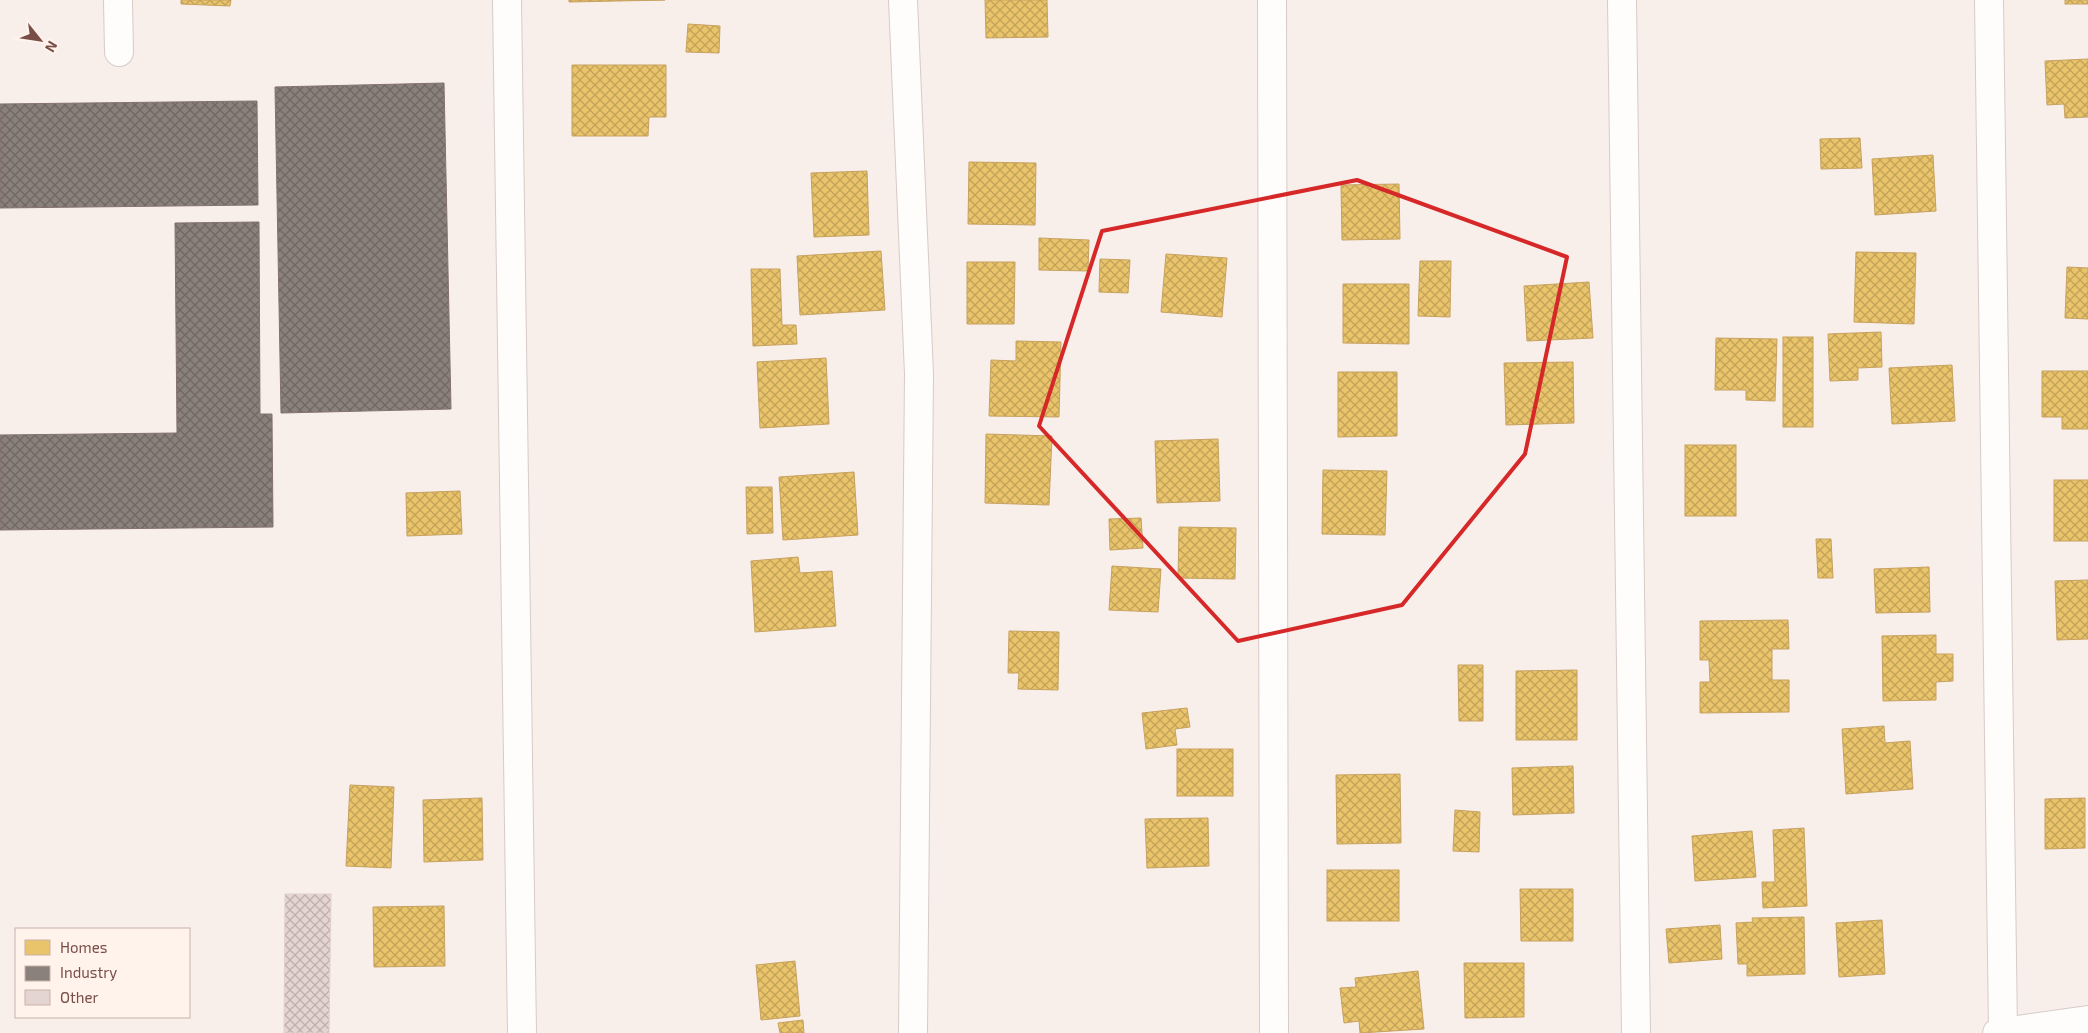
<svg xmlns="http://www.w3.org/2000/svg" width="2088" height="1033" font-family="'Exo 2',sans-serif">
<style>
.homes{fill:url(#homes-cross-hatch);stroke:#c7a160}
.industry{fill:url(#industry-cross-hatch);stroke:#85726c}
.building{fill:url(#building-cross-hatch);stroke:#e1d0cc}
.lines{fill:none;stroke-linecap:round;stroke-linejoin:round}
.minor-casing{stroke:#d6cbc7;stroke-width:30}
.minor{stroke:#fefdfc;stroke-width:28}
.marked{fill:none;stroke:#d62828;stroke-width:4;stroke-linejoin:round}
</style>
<defs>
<pattern id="homes-cross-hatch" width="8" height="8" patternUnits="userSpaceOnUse" patternTransform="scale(1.25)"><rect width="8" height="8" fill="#e9c46a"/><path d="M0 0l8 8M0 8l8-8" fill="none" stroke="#c2a159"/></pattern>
<pattern id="industry-cross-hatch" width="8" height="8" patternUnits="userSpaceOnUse" patternTransform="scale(1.25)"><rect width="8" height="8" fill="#8a817c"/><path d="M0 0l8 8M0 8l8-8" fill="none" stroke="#706662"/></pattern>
<pattern id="building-cross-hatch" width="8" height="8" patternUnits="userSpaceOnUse" patternTransform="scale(1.25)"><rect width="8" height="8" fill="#e5d5d2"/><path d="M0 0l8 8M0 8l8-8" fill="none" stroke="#beafac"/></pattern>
</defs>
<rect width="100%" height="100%" fill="#f8efea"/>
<g class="homes">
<path d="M181 0H231L230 6 181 4Z"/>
<path d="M569 0H665L569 2Z"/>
<path d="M985 0H1047L1048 37 986 38Z"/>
<rect x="2065" y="0" width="23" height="4"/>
<path d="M688 24 720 26 719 53 686 52Z"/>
<path d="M2088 59V117L2065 118 2064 104 2047 105 2045 61Z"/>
<path d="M572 65H666V117H649L648 136H572Z"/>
<path d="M1860 138 1862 168 1821 169 1820 139Z"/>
<path d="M1933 155 1936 211 1875 215 1872 159Z"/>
<path d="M969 162 1036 163 1035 225 968 224Z"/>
<path d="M867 171 869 235 814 237 811 173Z"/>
<path d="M1399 184 1400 239 1342 240 1341 185Z"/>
<path d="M1039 238 1089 240 1088 271 1039 270Z"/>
<path d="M881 251 885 310 800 315 797 256Z"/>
<path d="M1856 252 1916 253 1914 324 1854 322Z"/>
<path d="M1166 254 1227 258 1222 317 1161 312Z"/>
<path d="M1100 259 1130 260 1128 293 1099 292Z"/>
<path d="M1420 261H1451L1450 317 1418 316Z"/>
<path d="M967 262H1015L1014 324H967Z"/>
<path d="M2067 267 2088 268V319L2065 318Z"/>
<path d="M751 269H780L782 325H796L797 344 753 346Z"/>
<path d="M1589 282 1593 338 1527 341 1524 286Z"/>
<path d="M1343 284H1409V344L1343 343Z"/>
<path d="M1881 332 1882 367 1858 368V380L1830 381 1828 334Z"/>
<rect x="1783" y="337" width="30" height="90"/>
<path d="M1716 338 1777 339 1775 401 1746 400V390H1715Z"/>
<path d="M1016 341 1061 342 1059 417 989 416 991 360 1016 361Z"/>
<path d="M826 358 829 424 760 428 757 362Z"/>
<path d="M1573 362 1574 423 1506 425 1504 363Z"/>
<path d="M1952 365 1955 421 1892 424 1889 368Z"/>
<path d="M2042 371H2088V429H2062V417H2042Z"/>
<path d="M1338 372H1397V436L1338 437Z"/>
<path d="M986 434 1052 436 1049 505 985 503Z"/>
<path d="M1218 439 1220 501 1157 503 1155 441Z"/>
<rect x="1685" y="445" width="51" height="71"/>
<path d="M1323 470 1387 471 1385 535 1322 534Z"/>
<path d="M854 472 858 535 783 540 779 477Z"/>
<rect x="2054" y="480" width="34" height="61"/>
<path d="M746 487H772L773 533 747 534Z"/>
<path d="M460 491 462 534 407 536 406 493Z"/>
<path d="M1141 518 1143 548 1110 550 1109 519Z"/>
<path d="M1179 527 1236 528 1235 579 1178 578Z"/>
<path d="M1816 539H1831L1833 578H1818Z"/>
<path d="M798 557 800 573 832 571 836 626 755 632 751 561Z"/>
<path d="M1112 566 1161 569 1158 612 1109 610Z"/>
<path d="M1929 567 1930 612 1876 613 1874 569Z"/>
<path d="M2088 580V639L2057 640 2055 581Z"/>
<path d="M1788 620 1789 649H1772V680H1789V712L1700 713V682H1710L1709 660H1700V621Z"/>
<path d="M1009 631 1059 632 1058 690 1018 689 1019 673H1008Z"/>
<path d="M1936 635V654H1953V681L1936 682V700L1883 701 1882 636Z"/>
<path d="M1458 665H1483V721H1459Z"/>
<path d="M1577 670V740H1516V671Z"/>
<path d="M1187 708 1190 727 1175 729 1177 745 1146 749 1142 713Z"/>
<path d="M1884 726 1885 743 1910 741 1913 789 1846 794 1842 729Z"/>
<rect x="1177" y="749" width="56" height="47"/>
<path d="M1573 766 1574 813 1513 815 1512 768Z"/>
<path d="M1400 774 1401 843 1337 844 1336 775Z"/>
<path d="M350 785 394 787 391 868 346 866Z"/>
<path d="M482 798 483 860 424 862 423 800Z"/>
<path d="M2085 798V848L2045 849V799Z"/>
<path d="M1455 810 1480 812 1479 852 1453 851Z"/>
<path d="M1208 818 1209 866 1147 868 1145 819Z"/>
<path d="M1804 828 1807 906 1763 908 1762 882H1775L1773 830Z"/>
<path d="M1752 831 1756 877 1695 881 1692 836Z"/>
<rect x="1327" y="870" width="72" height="51"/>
<path d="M1520 889H1573V941H1521Z"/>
<path d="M444 906 445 966 374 967 373 907Z"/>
<path d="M1804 917 1805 974 1747 976V964H1738L1736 923 1753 922 1752 918Z"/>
<path d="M1882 920 1885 974 1839 977 1836 923Z"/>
<path d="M1720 925 1722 959 1669 963 1666 929Z"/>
<path d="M795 961 800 1016 761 1020 756 965Z"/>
<path d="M1464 963H1524V1017L1465 1018Z"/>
<path d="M1418 971 1424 1029 1360 1033 1359 1021 1344 1023 1340 988 1356 987 1355 978Z"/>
<path d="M803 1020 804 1033H780L778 1023Z"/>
</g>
<g class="industry">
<path d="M444 83 451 409 281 413 275 87Z"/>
<path d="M257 101 258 205 0 208V104Z"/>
<path d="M259 222 260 414H272L273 527 0 530V435L177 433 175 223Z"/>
</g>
<path class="building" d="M285 894H331L329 1033H284Z"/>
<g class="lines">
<defs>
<g id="minor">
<path d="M118 0 119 52"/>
<path d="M507 0 522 1033"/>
<path d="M903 0 919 374 913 1033"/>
<path d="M1272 0 1274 1033"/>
<path d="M1622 0 1636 1033"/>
<path d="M1989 0 2003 1032"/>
<path d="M1997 1033 2088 1020"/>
</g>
</defs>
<use href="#minor" class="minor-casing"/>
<use href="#minor" class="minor"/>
</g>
<path class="marked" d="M1357 180 1567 257 1525 454 1402 605 1238 641 1039 426 1102 231Z"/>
<rect x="15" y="928" width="175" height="90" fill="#fff3ec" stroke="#c9b1aa"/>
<rect x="25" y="940" width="25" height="15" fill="#e9c46a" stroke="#c9b1aa"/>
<text x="60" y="953" font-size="15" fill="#794e47">Homes</text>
<rect x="25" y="966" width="25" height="15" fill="#8a817c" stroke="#c9b1aa"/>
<text x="60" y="978" font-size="15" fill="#794e47">Industry</text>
<rect x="25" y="990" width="25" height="15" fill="#e5d5d2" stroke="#c9b1aa"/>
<text x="60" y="1003" font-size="15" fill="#794e47">Other</text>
<g transform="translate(40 40) rotate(120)" stroke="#fff3ec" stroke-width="4" paint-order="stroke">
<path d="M0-4L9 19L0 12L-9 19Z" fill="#794e47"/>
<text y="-8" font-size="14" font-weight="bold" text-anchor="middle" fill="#794e47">N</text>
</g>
</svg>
